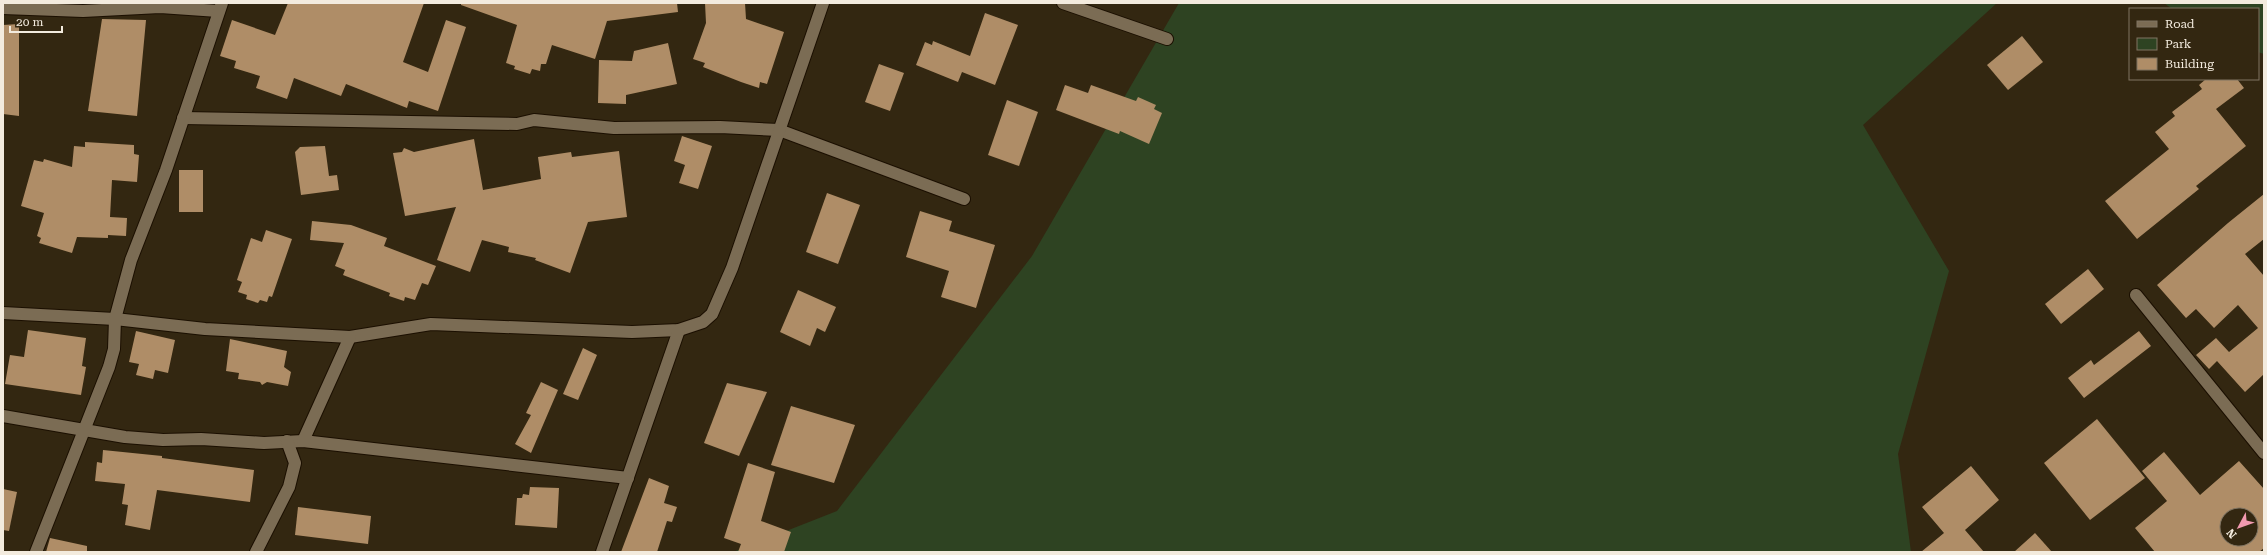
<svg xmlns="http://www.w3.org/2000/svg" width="2267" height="555" font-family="'Roboto Serif',serif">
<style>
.green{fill:#2e4322}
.building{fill:#af8d67;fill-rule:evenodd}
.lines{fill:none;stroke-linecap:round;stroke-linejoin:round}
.minor-casing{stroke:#1b0f00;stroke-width:14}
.minor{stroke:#7b6c54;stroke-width:12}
</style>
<rect width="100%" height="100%" fill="#332711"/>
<g class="green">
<path d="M1179 3H1997L1863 125 1949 271 1898 454 1911 552H733L837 511 1032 256Z"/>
<path d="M2164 3H2264V54L2258 52V9H2172Z"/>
</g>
<g class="building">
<path d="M288 3H424L403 62 428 72 446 20 466 27 438 111 409 101 407 108 346 84 341 96 294 78 287 99 256 88 260 76 234 68 236 61 220 56 232 20 275 35Z"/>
<path d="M461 3H677L678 12 607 21 595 59 552 45 546 64H541L540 71 532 69 530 74 514 69 515 66 506 63 517 25 461 5Z"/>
<path d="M705 3H745L746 19 784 32 767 84 760 82 759 88 741 82 703 67 705 63 693 59 706 23Z"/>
<path d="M985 13 1018 25 995 85 962 72 958 82 916 65 925 42 932 45 933 41 970 56Z"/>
<path d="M102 19 146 20 137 116 88 111Z"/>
<path d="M19 24V116L3 114V25Z"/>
<path d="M2022 36 2043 62 2008 90 1987 65Z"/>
<path d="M668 43 677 84 626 95V104L598 103 599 60 632 61 634 51Z"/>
<path d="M879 64 904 73 890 111 865 102Z"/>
<path d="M2206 79H2237L2244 88 2216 109 2246 146 2196 186 2199 189 2137 239 2105 201 2169 149 2155 132 2175 116 2172 112 2202 89 2199 85Z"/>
<path d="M1065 85 1088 93 1091 85 1136 101 1138 97 1156 105 1154 109 1162 113 1149 144 1120 131 1119 134 1056 110Z"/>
<path d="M1007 100 1038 112 1019 166 988 155Z"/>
<path d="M682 136 712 146 698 189 679 183 685 165 674 161Z"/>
<path d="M474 139 483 190 541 179 538 157 571 152 572 157 619 151 627 217 588 222 570 273 535 260 536 258 508 252 509 247 482 240 470 272 437 260 456 207 405 216 393 153 402 152 404 148 414 152Z"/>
<path d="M85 142 134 145V154L139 155 137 182 112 180 110 217 127 218 126 236 108 235V238L77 237 72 253 39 243 41 238 37 236 44 213 21 206 34 160 43 162 44 159 72 167 74 146 85 147Z"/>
<path d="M325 146 329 176 337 175 339 190 301 195 295 152 300 147Z"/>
<rect x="179" y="170" width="24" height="42"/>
<path d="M827 193 860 205 838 264 806 252Z"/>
<path d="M2264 194V239L2245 254 2264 276V374L2245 392 2217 361 2209 369 2196 355 2216 338 2229 352 2258 328 2238 305 2214 328 2196 309 2186 318 2157 285 2228 223Z"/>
<path d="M920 211 952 221 949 231 995 245 976 308 941 297 949 271 906 257Z"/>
<path d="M312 221 351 225 387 238 384 246 436 266 428 285 422 283 415 300 405 297 404 301 389 296 390 293 343 275 345 270 335 266 344 243 310 240Z"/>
<path d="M266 230 292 239 272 297 269 296 267 302 260 300 258 303 246 299 247 295 238 292 242 282 237 280 251 238 262 242Z"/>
<path d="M2088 269 2104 289 2061 324 2045 304Z"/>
<path d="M798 290 836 307 825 332 817 328 810 346 780 332Z"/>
<path d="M28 330 86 338 82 366 86 367 81 395 5 384 10 355 24 357Z"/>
<path d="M136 331 175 340 168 373 155 370 153 379 136 375 139 364 129 362Z"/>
<path d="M2139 331 2151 346 2084 398 2068 378 2091 360 2094 365Z"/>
<path d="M230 339 287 351 284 367 291 372 288 386 267 382 262 385 260 382 238 379 239 373 226 371Z"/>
<path d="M583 348 597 355 578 400 563 394Z"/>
<path d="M541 382 558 390 531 453 515 444 531 415 526 413Z"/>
<path d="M727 383 767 392 739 456 704 443Z"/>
<path d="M791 406 855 425 834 483 771 465Z"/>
<path d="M2097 419 2145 478 2090 520 2044 463Z"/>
<path d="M103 450 162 456V458L254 470 250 502 157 490 150 530 125 525 128 505 122 504 125 484 95 481 97 462 102 463Z"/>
<path d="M2164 452 2200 495 2239 461 2264 489V548L2259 552H2155L2135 528 2167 501 2142 471ZM2227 515H2251V539H2227Z"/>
<path d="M748 463 775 472 761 521 791 532 784 552H738L741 544 724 538Z"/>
<path d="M1971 466 1999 500 1965 530 1984 552H1921L1944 533 1922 507Z"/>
<path d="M649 478 669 486 664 503 677 507 672 522 667 521 657 552H621Z"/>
<path d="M530 487 559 488 557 528 515 525 517 498H522L523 494 529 495Z"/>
<path d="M3 489 17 492 9 531 3 530Z"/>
<path d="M298 507 371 516 368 544 295 535Z"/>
<path d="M2035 533 2052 552H2014Z"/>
<path d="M50 538 87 546V552H46Z"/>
</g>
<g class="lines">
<defs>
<g id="minor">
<path d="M1063 3 1167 39"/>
<path d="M3 8 83 11 160 7 218 11"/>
<path d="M183 118 517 124 534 120 614 128 720 127 779 130 964 199"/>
<path d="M2136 295 2264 453"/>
<path d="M3 313 115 319 205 329 350 337 431 324 632 332 679 330 703 322 712 314 732 268 823 3"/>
<path d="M3 416 125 437 163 440 201 439 264 443 303 441 628 478"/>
<path d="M303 441 350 337"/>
<path d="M36 552 109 367 114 349 115 319 131 260 166 170 222 3"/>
<path d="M256 552 289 487 295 463 287 441"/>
<path d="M602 552 679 330"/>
</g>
</defs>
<use href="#minor" class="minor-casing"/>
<use href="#minor" class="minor"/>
</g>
<rect width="2267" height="555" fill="none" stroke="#f3ebde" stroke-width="8"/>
<rect x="2129" y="8" width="130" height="72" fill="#332711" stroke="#807563"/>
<rect x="2137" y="21" width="20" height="6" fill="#7b6c54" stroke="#807563"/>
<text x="2165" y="28" font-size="12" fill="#f3ebde">Road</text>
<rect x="2137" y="38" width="20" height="12" fill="#2e4322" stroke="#807563"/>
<text x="2165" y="48" font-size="12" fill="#f3ebde">Park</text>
<rect x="2137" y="58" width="20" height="12" fill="#af8d67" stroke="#807563"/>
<text x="2165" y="68" font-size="12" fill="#f3ebde">Building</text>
<g transform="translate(2239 527) rotate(229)"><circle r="19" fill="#332711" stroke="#807563"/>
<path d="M0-3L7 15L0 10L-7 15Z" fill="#f29ab0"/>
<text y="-6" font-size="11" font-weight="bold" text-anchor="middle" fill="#f3ebde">N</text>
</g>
<path d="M10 26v6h52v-6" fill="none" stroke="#f3ebde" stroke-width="2"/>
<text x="16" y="26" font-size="12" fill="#f3ebde" stroke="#332711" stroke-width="3" paint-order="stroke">20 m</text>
</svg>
